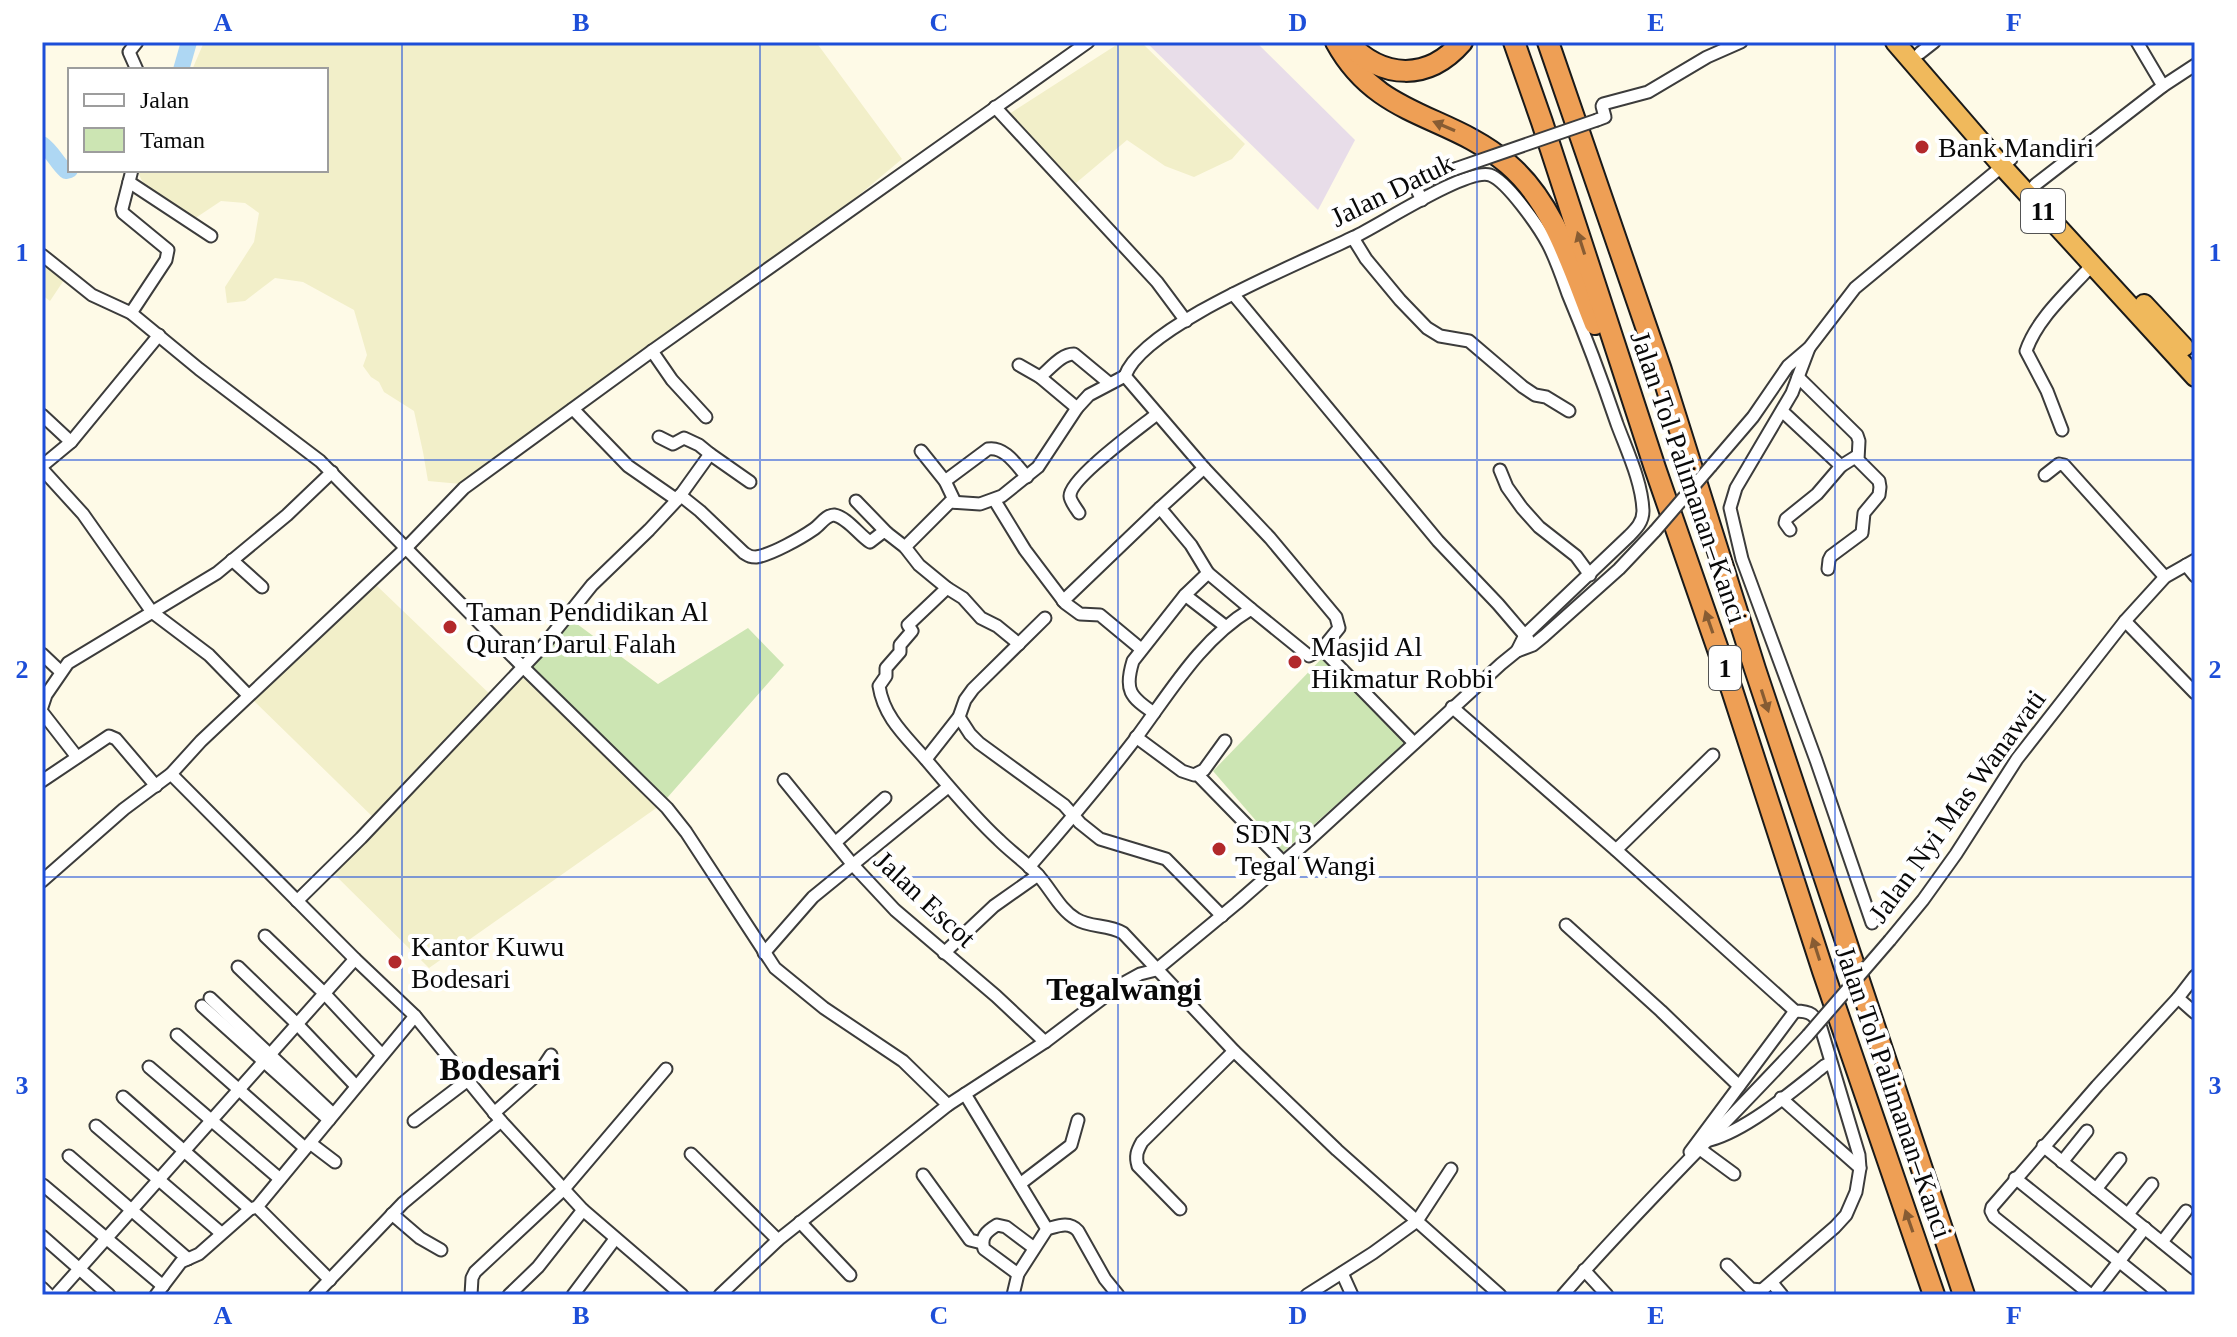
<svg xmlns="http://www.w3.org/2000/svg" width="2237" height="1337" font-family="Georgia,serif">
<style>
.industrial{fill:#e8dde9}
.farmland{fill:#f2efc9}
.green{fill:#cce5b3}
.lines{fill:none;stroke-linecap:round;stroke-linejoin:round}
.river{stroke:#aed7f3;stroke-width:16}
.minor-casing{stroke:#3c3c3c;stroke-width:15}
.trunk-casing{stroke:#1a1a1a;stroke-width:22}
.motorway-casing{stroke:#1a1a1a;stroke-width:24}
.minor{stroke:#fff;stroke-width:11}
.trunk{stroke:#f0b95c;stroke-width:18}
.motorway{stroke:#ee9f55;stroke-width:20}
.minor-bridge-casing{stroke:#3c3c3c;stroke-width:15;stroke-linecap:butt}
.minor-bridge{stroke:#fff;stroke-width:11}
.oneway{fill:#875c33}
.grid{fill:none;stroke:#1d4ed8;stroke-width:2;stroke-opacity:0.55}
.poi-dot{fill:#b2292c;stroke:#fff;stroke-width:3}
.labels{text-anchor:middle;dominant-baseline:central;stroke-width:8;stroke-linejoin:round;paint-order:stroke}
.shield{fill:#fff;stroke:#535353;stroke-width:2}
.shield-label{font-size:26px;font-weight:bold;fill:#090909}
.poi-label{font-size:28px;fill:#090909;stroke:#fff;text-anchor:start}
.street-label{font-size:28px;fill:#090909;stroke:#fff}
.quarter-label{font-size:32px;font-weight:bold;fill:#090909;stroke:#fff}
.neatline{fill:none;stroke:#1d4ed8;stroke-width:3}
.grid-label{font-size:26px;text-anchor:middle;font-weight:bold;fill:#1d4ed8}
</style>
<rect width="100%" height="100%" fill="#fefae7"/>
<path class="industrial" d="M1146 42H1256L1355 140 1318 210Z"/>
<g class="farmland">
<path d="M204 42H816L902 159 828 221 617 368 461 484 428 481 423 452 414 411 384 392 379 382 371 377 363 366 367 355 354 310 303 282 275 278 245 301 227 303 225 287 254 242 259 213 245 203 221 201 194 219 159 199 142 181 137 170H326V70H192Z"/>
<path d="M1121 42H1141L1245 144 1232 159 1194 177 1165 166 1127 140 1076 183 1006 116Z"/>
<path d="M42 262 66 277 50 301 42 295Z"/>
<path d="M375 584 496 700 525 673 662 804 429 968 331 871 378 822 251 698Z"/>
</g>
<g class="green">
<path d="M573 621 658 684 748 628 784 665 667 798 529 663Z"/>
<path d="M1326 654 1409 740 1283 852 1213 771Z"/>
</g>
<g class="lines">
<g class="river">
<path d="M181 70 189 42"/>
<path d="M42 144C53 152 56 162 66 171L70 170"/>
</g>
<defs>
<g id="minor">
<path d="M2137 42 2163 86"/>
<path d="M1920 53 1934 42"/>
<path d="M137 70 129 52 137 42"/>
<path d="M995 107 1157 282 1186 321"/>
<path d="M1597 120 1605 117 1602 106 1603 104 1648 92 1707 57 1741 42"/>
<path d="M129 182 211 236"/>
<path d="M2035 185 2163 86 2195 65"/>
<path d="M1422 200 1417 190 1420 182 1455 169"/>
<path d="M1353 238 1366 259 1400 300 1427 328 1440 336 1469 341 1523 387 1535 395 1546 397 1569 411"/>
<path d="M42 255 92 295 131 313 199 369 320 461 523 667 667 808 686 832 775 968 824 1008 903 1061 948 1105"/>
<path d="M1233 294 1438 541 1498 604 1528 639"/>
<path d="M131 313 166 260 168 250 123 213 122 209 132 170"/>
<path d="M1809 348 1792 393 1736 488 1730 508 1742 559 1816 760 1872 923"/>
<path d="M652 351 672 380 706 417"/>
<path d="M1019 365 1040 377 1077 408"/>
<path d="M1125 376C1143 325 1304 262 1354 237 1380 225 1466 168 1490 175 1507 181 1539 227 1548 244 1556 259 1562 277 1568 294 1586 337 1602 380 1617 424 1627 451 1642 482 1643 511 1643 522 1636 529 1629 536L1525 635 1517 651"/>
<path d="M1040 377C1050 369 1061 354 1074 354L1109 383"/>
<path d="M1798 377 1857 435 1859 441 1858 460 1879 481 1880 487 1879 495 1864 513 1862 533 1831 556 1829 560 1828 569"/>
<path d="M573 409 628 466 677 500"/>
<path d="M1782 411 1841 466 1857 456"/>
<path d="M42 415 71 442"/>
<path d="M2062 430 2047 391 2026 351C2037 318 2069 291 2092 265"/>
<path d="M921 451 945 481 955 502"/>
<path d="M710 454 750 482"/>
<path d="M42 466 71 442 159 335"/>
<path d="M1711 466 1753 417 1788 366 1809 348 1855 288 2011 159"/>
<path d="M42 469 83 514 152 612 209 655 248 695"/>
<path d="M1500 470 1507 487 1522 508 1539 527 1576 556 1590 575"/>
<path d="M2045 475 2059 464 2064 465 2165 577"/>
<path d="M945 481 988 449C1005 446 1017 466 1027 477"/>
<path d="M680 495 700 511 744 553C749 556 750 557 756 557 771 555 801 538 814 529 820 525 826 515 834 515 847 517 859 535 870 542L883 532 887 533 905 547 919 565 947 588 963 598 981 618 997 626 1019 644"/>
<path d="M856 501 887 533"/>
<path d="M995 501 1025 550 1065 603 1080 614 1100 615 1141 649"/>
<path d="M1079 513C1076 508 1070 501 1070 496 1070 478 1141 427 1157 414"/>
<path d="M1790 530 1785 523 1786 519 1817 494 1841 466"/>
<path d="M905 547 950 502 980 504 1002 496 1038 467 1077 408 1089 395 1125 376"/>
<path d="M232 560 262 587"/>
<path d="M2186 565 2195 576"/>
<path d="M1208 573 1251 609"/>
<path d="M947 588 908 625 912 631 900 645V652L886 668V676L879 686C884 719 908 738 928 762 951 789 973 816 999 840 1010 851 1024 861 1036 873 1050 887 1059 909 1076 919 1090 928 1108 924 1123 933L1234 1051 1337 1150 1500 1295"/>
<path d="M1185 595 1225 626"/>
<path d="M1063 601 1160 508"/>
<path d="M2125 621 2195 693"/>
<path d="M1322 649 1414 743"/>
<path d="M42 654 61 672"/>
<path d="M42 707 46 695 68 663 217 573 287 515 332 472"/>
<path d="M1452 707 1616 850 1795 1011C1811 1011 1815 1015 1821 1028L1859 1155 1860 1168 1856 1192 1846 1215 1835 1227 1762 1290 1751 1289 1727 1265"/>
<path d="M42 712 77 757"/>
<path d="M1154 713C1130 697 1124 690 1133 661L1185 595 1208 573 1191 545 1160 508 1204 468"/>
<path d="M959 717 970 734 979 743 1064 805 1080 823 1100 839 1166 859 1222 916"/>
<path d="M1136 737 1182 771 1194 775 1204 770 1225 741"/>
<path d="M926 759 959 717 965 700 973 689 1045 618"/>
<path d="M171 774 355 959 415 1016 501 1121 583 1210 682 1295"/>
<path d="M1197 774 1283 862"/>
<path d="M784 780 853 865 895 910 996 996 1045 1042"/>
<path d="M42 781 109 736 116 739 156 786"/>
<path d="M836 842 885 798"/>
<path d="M1616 850 1713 755"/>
<path d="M1029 867C1066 825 1102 782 1136 738 1171 691 1200 640 1251 609L1309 656 1322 649 1339 628 1336 617 1270 538 1204 468 1125 376"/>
<path d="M42 881 124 809 171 774 201 741 406 548 464 488 652 351 1088 42"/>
<path d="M297 901 361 838 543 646 592 585 649 530 677 500 710 454 699 445 684 438 673 444 659 437"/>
<path d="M1566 925 1661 1011 1739 1086"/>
<path d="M265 936 324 993 382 1055"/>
<path d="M1890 940 1923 900 1956 854 2017 759 2125 621 2165 577 2195 560"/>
<path d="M764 953 813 897 948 787"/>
<path d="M944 953 994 906 1038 875"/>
<path d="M238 967 297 1024 356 1086"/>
<path d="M2195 976 2178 998 2195 1013"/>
<path d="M210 998 333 1114"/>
<path d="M202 1006 329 1120"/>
<path d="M177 1035 305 1148"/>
<path d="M149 1067 280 1179"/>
<path d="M965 1094 1047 1229"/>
<path d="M123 1097 250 1209"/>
<path d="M1781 1098 1860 1168"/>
<path d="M494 1113 539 1073 551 1055"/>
<path d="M414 1121 468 1080"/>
<path d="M96 1126 221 1233"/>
<path d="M1710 1140C1747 1130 1794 1090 1824 1066L1830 1063"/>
<path d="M310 1143 335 1162"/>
<path d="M2043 1146 2195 1269"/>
<path d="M1700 1149 1734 1174"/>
<path d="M1690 1152 1795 1011"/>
<path d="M691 1154 778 1240"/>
<path d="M69 1156 188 1259"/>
<path d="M2062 1162 2087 1131"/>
<path d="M923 1175 970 1240 982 1243"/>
<path d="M2015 1178 2161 1295"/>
<path d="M1020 1184 1071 1145 1078 1120"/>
<path d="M43 1185 163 1286"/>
<path d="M2096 1189 2120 1159"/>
<path d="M257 1207 330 1280"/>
<path d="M1180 1209 1138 1166C1135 1156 1137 1151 1142 1142L1234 1051"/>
<path d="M392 1214 420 1238 441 1250"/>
<path d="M2128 1214 2152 1184"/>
<path d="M800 1222 850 1275"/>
<path d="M42 1236 109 1295"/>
<path d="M2162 1242 2186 1211"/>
<path d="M1584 1270 1607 1295"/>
<path d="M1342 1273 1352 1295"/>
<path d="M1018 1274 984 1249C980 1237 987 1231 997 1225L1006 1227 1034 1248"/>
<path d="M1772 1283 1782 1295"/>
<path d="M42 1288 49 1295"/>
<path d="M56 1295 355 959"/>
<path d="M156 1295 181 1262 199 1254 250 1209 257 1207 415 1016"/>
<path d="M315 1295 403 1203 501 1121"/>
<path d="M471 1295 472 1278 475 1272 564 1189 666 1069"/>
<path d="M509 1295 538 1267 583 1210"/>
<path d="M573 1295 615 1239"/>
<path d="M720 1295 778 1240 948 1105 1045 1042 1120 985 1140 974 1156 970 1237 903 1310 839 1501 664 1517 651 1533 645 1544 636 1619 569 1655 531"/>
<path d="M1013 1295 1018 1274 1047 1229C1058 1226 1069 1221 1078 1231L1105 1279 1118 1295"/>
<path d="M1307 1295 1373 1253 1417 1221 1451 1169"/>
<path d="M1563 1295C1641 1205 1727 1123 1808 1035"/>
<path d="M2091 1295 1994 1217 1991 1211 1992 1207 2097 1086 2178 998"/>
<path d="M2093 1295 2145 1228"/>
</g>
<g id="trunk">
<path d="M1895 42 2002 166 2195 377"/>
<path d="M2144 304 2184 347"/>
</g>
<g id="motorway">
<path d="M1336 42C1378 119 1449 113 1508 164 1554 203 1573 269 1595 324"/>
<path d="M1347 42C1383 80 1428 81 1462 42"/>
<path d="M1514 42 1542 122 1655 468 1732 690 1823 971 1934 1295"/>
<path d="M1548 42 1661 370 1755 669 1964 1295"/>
</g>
</defs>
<use href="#minor" class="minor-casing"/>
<use href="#trunk" class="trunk-casing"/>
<use href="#motorway" class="motorway-casing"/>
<use href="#minor" class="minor"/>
<use href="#trunk" class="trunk"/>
<use href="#motorway" class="motorway"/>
<defs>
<g id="minor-bridge">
<path d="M1455 169 1597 120"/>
<path d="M1655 531 1711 466"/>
<path d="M1808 1035 1890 940"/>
</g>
</defs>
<use href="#minor-bridge" class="minor-bridge-casing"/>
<use href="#minor-bridge" class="minor-bridge"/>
</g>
<defs><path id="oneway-solid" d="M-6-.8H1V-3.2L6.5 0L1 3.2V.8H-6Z" transform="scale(2)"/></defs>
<g class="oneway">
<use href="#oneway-solid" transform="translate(1444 126) rotate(-157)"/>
<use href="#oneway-solid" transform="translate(1581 243) rotate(-108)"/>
<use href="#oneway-solid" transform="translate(1709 622) rotate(-109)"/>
<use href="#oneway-solid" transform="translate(1765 701) rotate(72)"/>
<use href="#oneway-solid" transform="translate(1816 949) rotate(-108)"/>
<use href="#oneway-solid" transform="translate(1909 1221) rotate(-109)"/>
</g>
<path class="grid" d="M402 42V1295M760 42V1295M1118 42V1295M1477 42V1295M1835 42V1295M42 460H2195M42 877H2195"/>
<g class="poi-dot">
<circle cx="1922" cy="147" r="8"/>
<circle cx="450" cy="627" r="8"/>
<circle cx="1295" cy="662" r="8"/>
<circle cx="1219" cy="849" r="8"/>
<circle cx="395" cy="962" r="8"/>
</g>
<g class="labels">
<g class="shield">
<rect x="2021" y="189" width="44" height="44" rx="6"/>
<rect x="1709" y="646" width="32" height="44" rx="6"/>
</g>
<g class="shield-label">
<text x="2043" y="211">11</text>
<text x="1725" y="668">1</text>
</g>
<g class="poi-label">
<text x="1938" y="147">Bank Mandiri</text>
<text x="466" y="611">Taman Pendidikan Al<tspan x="466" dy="32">Quran Darul Falah</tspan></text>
<text x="1311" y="646">Masjid Al<tspan x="1311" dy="32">Hikmatur Robbi</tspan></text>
<text x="1235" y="833">SDN 3<tspan x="1235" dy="32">Tegal Wangi</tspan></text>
<text x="411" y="946">Kantor Kuwu<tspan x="411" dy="32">Bodesari</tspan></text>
</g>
<g class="street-label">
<text transform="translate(1392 190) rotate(-26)">Jalan Datuk</text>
<text transform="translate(1689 477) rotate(71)">Jalan Tol Palimanan–Kanci</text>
<text transform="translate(1957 806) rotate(-54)">Jalan Nyi Mas Wanawati</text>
<text transform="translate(925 899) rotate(43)">Jalan Escot</text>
<text transform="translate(1894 1092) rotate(71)">Jalan Tol Palimanan–Kanci</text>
</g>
<g class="quarter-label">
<text x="1124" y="989">Tegalwangi</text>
<text x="500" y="1069">Bodesari</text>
</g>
</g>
<rect width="2237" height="1337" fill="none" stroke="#ffffff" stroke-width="88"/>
<rect x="68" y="68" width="260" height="104" fill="#ffffff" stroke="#9d9d9d" stroke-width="2"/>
<rect x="84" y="94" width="40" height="12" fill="#ffffff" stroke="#9d9d9d" stroke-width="2"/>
<text x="140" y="108" font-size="24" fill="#090909">Jalan</text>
<rect x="84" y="128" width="40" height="24" fill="#cce5b3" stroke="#9d9d9d" stroke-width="2"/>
<text x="140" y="148" font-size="24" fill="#090909">Taman</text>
<rect x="44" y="44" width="2149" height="1249" class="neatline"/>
<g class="grid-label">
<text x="223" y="31">A</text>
<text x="581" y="31">B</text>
<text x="939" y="31">C</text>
<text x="1298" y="31">D</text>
<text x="1656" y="31">E</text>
<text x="2014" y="31">F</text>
<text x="22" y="261">1</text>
<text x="2215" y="261">1</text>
<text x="22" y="678">2</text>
<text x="2215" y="678">2</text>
<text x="22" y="1094">3</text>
<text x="2215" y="1094">3</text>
<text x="223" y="1324">A</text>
<text x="581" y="1324">B</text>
<text x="939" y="1324">C</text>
<text x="1298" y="1324">D</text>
<text x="1656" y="1324">E</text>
<text x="2014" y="1324">F</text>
</g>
</svg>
